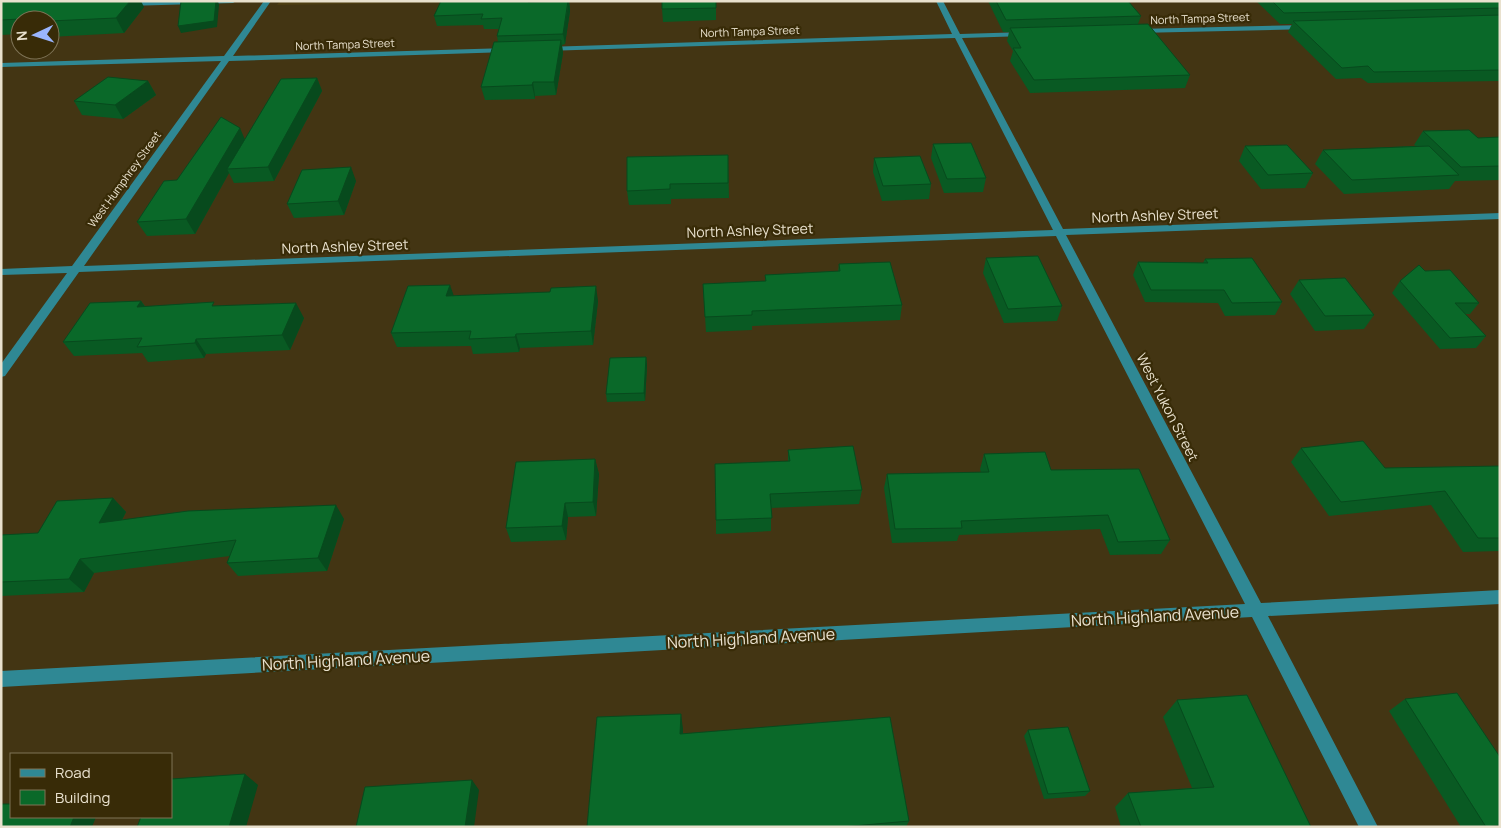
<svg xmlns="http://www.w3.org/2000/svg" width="1501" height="828" font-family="Manrope,sans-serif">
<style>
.built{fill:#4e3e12}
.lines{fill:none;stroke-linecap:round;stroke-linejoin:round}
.minor{fill:#2f8894;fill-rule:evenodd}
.wall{fill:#095a23}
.shaded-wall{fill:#074a1d}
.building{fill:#0a6929;stroke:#074a1d}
.labels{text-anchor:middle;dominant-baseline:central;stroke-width:4.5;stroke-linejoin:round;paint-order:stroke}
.far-street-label{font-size:11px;fill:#e9e1ce;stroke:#382b07}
.street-label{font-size:14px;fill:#e9e1ce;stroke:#382b07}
.near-street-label{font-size:16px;fill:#e9e1ce;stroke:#382b07}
</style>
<rect width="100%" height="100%" fill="#433513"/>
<path class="built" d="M280 1H549L277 5Z"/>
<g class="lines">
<g class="minor">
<path d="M236 1 233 3 126 6 122 4C131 0 219 1 236 1Z"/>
<path d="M264 1H271L233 56 508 48 512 50 508 52 229 61 84 266 1053 230 955 38 545 51 541 49 545 47 952 34 936 1H943L960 34 1025 32 1029 34 1025 36 962 38 1063 229 1500 213V219L1066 235 1261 603 1500 590V604L1268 616 1378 827H1359L1252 617 1 687V671L1245 604 1056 236 79 272 5 376 1 377V364L67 273 1 275V269L72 266 221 61 1 67V63L224 56Z"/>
<path d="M1307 25H1310V29L1137 33 1133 31 1137 29Z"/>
</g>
</g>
<g class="wall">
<path d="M1 1 144 7 124 33 50 37V20H20V34L1 35Z"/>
<path d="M441 1H569L570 11 565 44 562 45 563 53 556 95 535 96V99L485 100 481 87 498 42 497 36 499 29H484L483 25 437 26 434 16Z"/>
<path d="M716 1V20L663 22 662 9Z"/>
<path d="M988 1H1128L1141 16 1138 24 1190 75 1185 88 1030 93 1010 61 1013 51 1007 41 1009 32H1003Z"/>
<path d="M1256 1H1500V81L1368 83 1361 78 1336 79 1288 32 1292 24H1280Z"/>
<path d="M317 78 322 91 274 181 234 183 229 173 195 234 147 236 137 222 177 180 245 139Z"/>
<path d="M148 81 156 95 123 119 82 115 74 101Z"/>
<path d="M1423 131 1478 138 1500 137V180L1455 181 1449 189 1344 194 1315 164 1323 150 1416 146 1414 145Z"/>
<path d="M933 144 986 178 983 192 944 193 931 158Z"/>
<path d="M1245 146 1313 173 1305 188 1261 189 1239 161Z"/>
<path d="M728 155 729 198 671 199V204L629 205 627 191Z"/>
<path d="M874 158 931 184 929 199 882 201 873 172Z"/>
<path d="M356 181 344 215 294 218 287 204Z"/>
<path d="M986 258 1062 306 1057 321 1004 323 983 273Z"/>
<path d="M1205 259 1282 302 1275 315 1225 316 1218 303 1145 302 1133 275 1138 262 1203 263Z"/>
<path d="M839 264 902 305 900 320 752 326V330L706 332 703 284 765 281V275L838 272Z"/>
<path d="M1425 271 1479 303 1470 314H1465L1486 336 1476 348 1440 349 1392 293 1400 281Z"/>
<path d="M1299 280 1374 315 1364 329 1315 331 1290 294Z"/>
<path d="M453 296 598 301 593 345 520 348 519 352 473 354 471 346 397 347 391 333Z"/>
<path d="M141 301 145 306H216L304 318 290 350 206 354 204 358 148 362 142 353 74 356 63 342Z"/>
<path d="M646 357 647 365 645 401 607 402 606 394Z"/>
<path d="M1301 448 1385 468 1500 466V551L1463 552 1431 505 1329 516 1291 462Z"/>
<path d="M788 450 862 490 859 504 771 508V531L716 534V520L788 461Z"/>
<path d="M984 454 1051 470 1170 540 1161 554 1110 555 1100 529 959 535 957 541 892 543 884 488 887 474 981 473 980 469Z"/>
<path d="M595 459 599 474 596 516 568 517 566 540 511 542 506 528Z"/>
<path d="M113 498 126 512 122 520 344 519 327 571 238 576 227 563 230 556 94 573 84 592 1 596V535L38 533Z"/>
<path d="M1405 699 1500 757V827H1461L1389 711Z"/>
<path d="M1177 700 1311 827H1121L1115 807 1128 793 1192 788 1163 717Z"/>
<path d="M683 729V734L909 821 906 827H587Z"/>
<path d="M1028 730 1090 791 1085 796 1044 799 1024 736Z"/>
</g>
<g class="shaded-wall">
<path d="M130 1H141L144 7 124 33 116 18Z"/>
<path d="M216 1H218L219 5 217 27 181 33 178 26Z"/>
<path d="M569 1 570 11 565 44 563 34Z"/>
<path d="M561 40 563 53 556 95 554 82Z"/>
<path d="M317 78 322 91 274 181 268 167Z"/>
<path d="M148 81 156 95 123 119 115 105Z"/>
<path d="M533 82 535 96V99L532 85Z"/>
<path d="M240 128 246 142 227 169 229 173 195 234 186 219Z"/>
<path d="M351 167 356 181 344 215 338 201Z"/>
<path d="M450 285 455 299 446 296Z"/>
<path d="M596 286 598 301 593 345 591 331Z"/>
<path d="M141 301 151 316 137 307Z"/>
<path d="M296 303 304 318 290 350 282 335Z"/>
<path d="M516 334 520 348 519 352 515 337Z"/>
<path d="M196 339 206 354 204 358 195 343Z"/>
<path d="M646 357 647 365 645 401 644 393Z"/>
<path d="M595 459 599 474 596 516 593 502Z"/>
<path d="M113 498 126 512 113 537 99 523Z"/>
<path d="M565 503 568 517 566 540 562 526Z"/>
<path d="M336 505 344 519 327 571 318 558Z"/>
<path d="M80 559 94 573 84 592 69 579Z"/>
<path d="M681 714 683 729V748L680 734Z"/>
<path d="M245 774 258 785 246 827H229Z"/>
<path d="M472 780 479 790 474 827H465Z"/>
<path d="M74 817H96L92 827H70Z"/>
</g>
<g class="building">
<path d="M1 1H130L116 18 50 21V20H20V23H16L20 19 1 20Z"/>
<path d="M181 1H216L214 21 178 26Z"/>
<path d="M441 1H528V2L568 1 563 34 497 36 502 18 481 19 483 14 434 16Z"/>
<path d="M662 1H716V8L662 9Z"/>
<path d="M996 1H1128L1141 16 1006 20Z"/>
<path d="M1272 1H1500V8L1284 13Z"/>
<path d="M1500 15V70L1374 72 1368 66 1342 68 1293 21Z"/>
<path d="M1148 24 1190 75 1034 80 1013 48H1021L1010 28Z"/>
<path d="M561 40 554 82H533L532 85 481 87 494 42Z"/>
<path d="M108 77 148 81 115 105 74 101Z"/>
<path d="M317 78 268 167 227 169 281 79Z"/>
<path d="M221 117 240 128 186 219 137 222 164 181 177 180Z"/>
<path d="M1469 130 1478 138 1500 137V166L1461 167 1423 131Z"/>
<path d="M971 143 986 178 947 179 933 144Z"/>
<path d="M1287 145 1313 173 1268 175 1245 146Z"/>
<path d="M1429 146 1459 175 1352 180 1323 150Z"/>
<path d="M728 155V183L670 184V189L627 191V157Z"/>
<path d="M920 156 931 184 883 186 874 158Z"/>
<path d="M351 167 338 201 287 204 302 170Z"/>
<path d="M1038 256 1062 306 1008 309 986 258Z"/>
<path d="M1252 258 1282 302 1232 303 1224 290H1151L1138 262 1208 263 1205 259Z"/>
<path d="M890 262 902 305 752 311V315L705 317 703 284 766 281 765 275 840 271 839 264Z"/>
<path d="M1419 265 1425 271 1450 270 1479 303H1455L1486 336 1450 338 1400 281Z"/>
<path d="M1345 278 1374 315 1325 316 1299 280Z"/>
<path d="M450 285 446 296 550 292 551 288 596 286 591 331 516 334 515 337 469 339 471 331 391 333 408 286Z"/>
<path d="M141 301 137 307 214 302 212 306 296 303 282 335 196 339 195 343 137 347 142 338 63 342 90 303Z"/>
<path d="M646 357 644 393 606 394 610 358Z"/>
<path d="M1363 441 1385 468 1500 466V538H1478L1445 491 1341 502 1301 448Z"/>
<path d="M853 446 862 490 770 494 772 518 716 520 715 464 790 461 788 450Z"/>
<path d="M1045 452 1051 470 1139 469 1170 540 1118 542 1108 515 961 521 962 528 895 529 887 474 989 472 984 454Z"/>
<path d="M595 459 593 502 565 503 562 526 506 528 516 462Z"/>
<path d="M113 498 99 523 188 511 336 505 318 558 227 563 236 540 80 559 69 579 1 582V535L38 533 57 501Z"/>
<path d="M1457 693 1500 757V825L1486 827 1405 699Z"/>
<path d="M1247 695 1311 827H1141L1128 793 1214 787 1177 700Z"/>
<path d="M681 714 680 734 890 717 909 821 842 827H587L597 717Z"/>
<path d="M1068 727 1090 791 1048 794 1028 730Z"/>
<path d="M245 774 229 827H137L141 817H171V779Z"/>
<path d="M472 780 465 827H356L365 787Z"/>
<path d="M1 804H11V817H74L70 827H1Z"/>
</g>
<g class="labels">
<g class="far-street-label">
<text transform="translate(1200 18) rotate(-2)">North Tampa Street</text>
<text transform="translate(750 31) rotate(-2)">North Tampa Street</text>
<text transform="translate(345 44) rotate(-2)">North Tampa Street</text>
<text transform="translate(124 179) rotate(-54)">West Humphrey Street</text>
</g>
<g class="street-label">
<text transform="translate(1155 215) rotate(-2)">North Ashley Street</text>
<text transform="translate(750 230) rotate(-2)">North Ashley Street</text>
<text transform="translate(345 246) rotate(-2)">North Ashley Street</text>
<text transform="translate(1168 407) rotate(63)">West Yukon Street</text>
</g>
<g class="near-street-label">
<text transform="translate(1155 616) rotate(-3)">North Highland Avenue</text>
<text transform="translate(751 638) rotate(-3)">North Highland Avenue</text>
<text transform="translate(346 660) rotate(-3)">North Highland Avenue</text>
</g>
</g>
<rect width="1501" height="828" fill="none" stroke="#e9e1ce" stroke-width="5"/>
<rect x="10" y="753" width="162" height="65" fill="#382b07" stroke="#7f7457"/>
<rect x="20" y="769" width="25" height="8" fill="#2f8894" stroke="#7f7457"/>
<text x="55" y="778" font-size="15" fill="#e9e1ce">Road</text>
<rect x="20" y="790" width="25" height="15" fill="#0a6929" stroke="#7f7457"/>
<text x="55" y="803" font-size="15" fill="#e9e1ce">Building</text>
<g transform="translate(35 35) rotate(266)"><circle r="24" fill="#382b07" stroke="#7f7457"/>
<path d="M0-4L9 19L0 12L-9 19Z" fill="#9ab5fd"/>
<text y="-8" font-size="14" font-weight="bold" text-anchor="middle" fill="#e9e1ce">N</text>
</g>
</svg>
